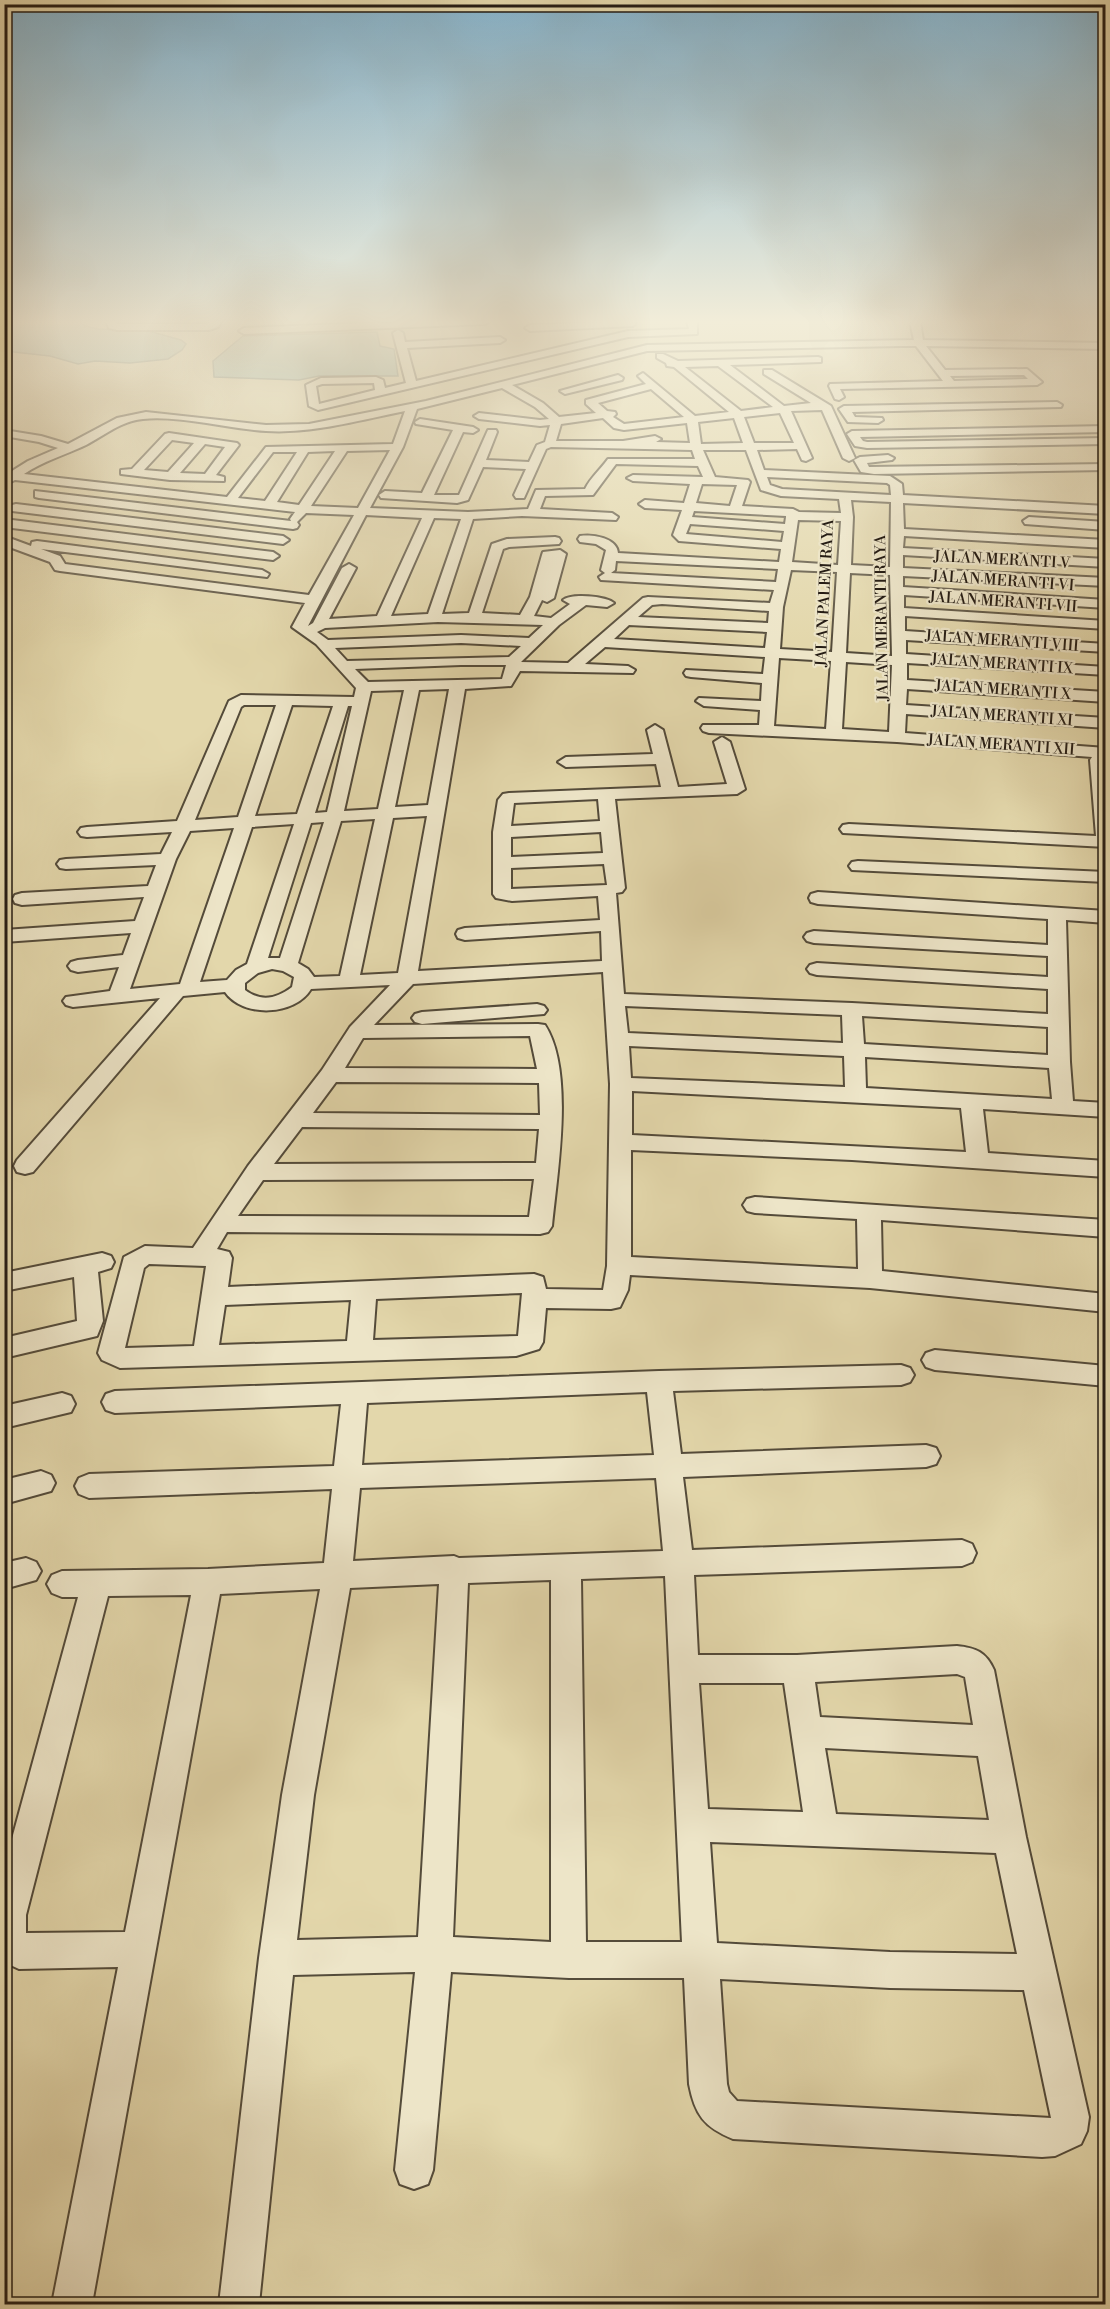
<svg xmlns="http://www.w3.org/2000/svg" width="1110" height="2309" font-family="'Libre Bodoni',serif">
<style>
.water{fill:#95b9ad;stroke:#687a70;stroke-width:1.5}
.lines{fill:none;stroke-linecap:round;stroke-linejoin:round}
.minor-casing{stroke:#544b3a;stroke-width:4}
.minor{fill:#ede5c8;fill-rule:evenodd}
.labels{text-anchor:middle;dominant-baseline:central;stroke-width:4.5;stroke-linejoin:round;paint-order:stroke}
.far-street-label{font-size:15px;fill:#251c14;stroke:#ede5c8}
</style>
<rect width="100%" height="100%" fill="#e3d7ab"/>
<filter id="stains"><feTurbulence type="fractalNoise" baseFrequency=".00333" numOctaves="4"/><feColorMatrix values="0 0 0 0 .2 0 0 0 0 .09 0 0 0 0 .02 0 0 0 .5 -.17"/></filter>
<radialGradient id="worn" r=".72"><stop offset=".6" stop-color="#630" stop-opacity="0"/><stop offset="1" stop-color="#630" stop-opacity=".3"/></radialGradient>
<g class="water">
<path d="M5 321H80L85 326 98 329 145 330 181 340 186 344 182 350 168 359 130 363 95 361 78 364 50 356 5 351Z"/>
<path d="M377 332 380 346 394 349 398 376H319L299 380 214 377 213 361 243 336Z"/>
</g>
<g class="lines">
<defs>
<g id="minor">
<path d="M106 321H116L117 324H208L212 321H222L218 327 209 330H117L109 328Z"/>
<path d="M420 321H490L485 324 244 334 239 331 244 328Z"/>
<path d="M630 321 635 324 633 326 530 331 525 328 530 325Z"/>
<path d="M687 321H697V334L628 337 318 410 309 406 306 385 321 378 376 377 383 380 385 388 406 383 393 333 398 330 403 333 405 342 500 337 505 340 500 343 407 348 416 381 628 331 689 329ZM374 383 375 390 319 404 316 386 322 384Z"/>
<path d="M910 321H920L923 340 1106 343V349L926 346 945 370 1027 369 1042 382 1037 385 840 389 844 397 839 400 835 399 829 386 830 384 943 381 916 346H901L647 351 512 385 543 403 559 417 596 413 586 404V400L646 384 638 376 643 373 695 416 729 412 674 367 667 366 666 363 657 358V354H663L678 361 818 357 821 358V362L730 365 784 406 811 403 764 374V370H772L831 406 855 458 849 461 843 458 822 410 791 411 812 458 806 461 802 460 797 449 757 450 764 470 890 476 902 484 903 495 1106 506V514L903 503 904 529 1106 540V548L904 536 903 548 1106 559V567L903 555V568L1106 578V586L903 576V587L1106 600V608L904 595V608L1106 621V629L905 616V631L1106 644V652L906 640V654L1106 667V675L907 663V680L1106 692V702L907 689 906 705 1106 718V728L906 714 905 733 1106 748V847L843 833 840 829 843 825 849 824 1096 836 1090 760 1092 757 897 742 709 733 703 731 701 728 703 725H759L760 710 704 706 696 701 699 698 761 701 762 683 691 677 686 676 684 673 686 670 763 674 765 657 605 647 585 664 628 666 635 670 633 673 520 671 511 686 465 689 418 971 602 961 601 931 465 940 458 938 456 934 458 930 465 928 600 920 598 896 512 901 496 898 493 894V832L498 800 503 794 509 793 661 787 656 764 566 767 558 762 566 757 653 754 647 730 655 725 663 730 678 787 727 784 714 742 722 737 730 742 745 789 737 794 615 799 625 888 622 892 616 893 624 994 852 1003 1048 1014V989L817 975 810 973 807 969 810 965 817 963 1048 977V956L814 943 807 941 804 937 807 933 814 931 1048 945V919L818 904 811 902 809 898 811 894 818 892 1106 911V923L1066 920 1070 1062 1073 1101 1106 1103V1117L983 1109 988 1153 1106 1161V1177L852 1160 631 1150V1257L858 1269 857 1219 755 1213 747 1211 743 1205 747 1199 755 1197 1106 1220V1237L881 1220 882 1271 1106 1294V1312L870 1288 630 1275 628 1290 620 1307 611 1309 546 1308 543 1342 539 1349 516 1356 120 1368 102 1360 98 1353 124 1257 145 1246 193 1248 248 1166 322 1070 350 1027 390 985 311 989C295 1016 243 1018 225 992L183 996 33 1172 25 1174 17 1172 14 1166 17 1160 160 998 73 1007 66 1005 63 1001 66 997 110 991 119 967 78 972 71 970 68 966 71 962 78 960 123 955 131 933 4 942V930L135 921 144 897 22 905 15 903 13 899 15 895 22 893 148 886 156 865 66 869 60 868 57 864 60 860 66 859 161 854 172 832 87 837 81 836 78 832 81 828 87 827 177 821 229 701 241 695 354 697 356 688 316 644 292 627 305 603 60 571 55 570 50 562 4 545V536L31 546 32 542 37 541 262 570 269 574 267 577 41 549 60 556 65 564 309 595 354 515 306 513 297 522 299 525 297 528 293 529 39 498 35 497V491L291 521 290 519 295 512 15 480 4 485V476L28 461 58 448 39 442 4 436V430L41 436 68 444 117 418 146 412 266 425 309 424 426 401 647 345 914 340ZM718 366 773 407 741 411 685 367ZM1024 375 1028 379 954 381 950 376ZM502 388 535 407 549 419 540 420 479 413 474 416 479 419 540 426 550 425 545 442 537 445 529 462 486 460 497 432 496 430H488L459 495H434L463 432 473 433 478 430 473 427 420 419 415 422 416 424 453 430 422 493 385 491 379 495 381 498 457 503 468 500 483 467 526 469 514 495 516 498H524L546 449 551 447 692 450 695 459H608C600 470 591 477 585 489L536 490 528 509 468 512 370 508 403 447 417 409ZM651 389 684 417 624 424 613 417 616 414 615 412 607 411 598 403ZM405 411 393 444 266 447 227 497 24 474C43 461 65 455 86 445 105 435 121 421 143 419 179 415 229 429 266 431 313 434 359 420 405 411ZM780 413 794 443H754L744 417ZM603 418 614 428 624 430 687 423 690 443 656 442 661 439 655 436 623 441H556L561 424ZM734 418 743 443 701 444 698 422ZM390 450 358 508 311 506 347 451ZM703 450H746L761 490 781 496 839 499 841 513 799 512 793 509 742 506 750 482 748 480 715 477ZM335 451 299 505 277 502 308 452ZM273 452H297L265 501 238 498ZM616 464 698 466 703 477 633 475 627 478 633 481 690 484 684 503 645 500 639 504 645 508 682 510 673 535 679 541 781 549 779 562 618 553C617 538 593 534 580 536L578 539 580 542 596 544 606 550 601 570 605 573 599 577 601 580 774 590 770 603 648 597 643 598 568 663 521 662 559 625 586 605 607 607 614 603C606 596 571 593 563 600L570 604 551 618 534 616 542 600 547 602 554 598 566 554 560 550 543 552 542 555 530 597 520 615 482 613 503 549 509 547 559 544 561 541 559 538 555 537 507 539 492 544 469 613 442 614 473 519 522 516 616 520 618 517 612 513 540 509 545 496 593 495ZM767 477 887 483 890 485 891 495 782 489 770 485ZM702 484 737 485 730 506 696 503ZM851 500 891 502 890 567 851 565 853 517ZM694 511 786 516V517L785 524 692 517ZM366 515 422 518 377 616 329 619 356 568 349 564 342 568 313 623 308 626ZM434 518 461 519 428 614 391 616ZM798 520 841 521 838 565 792 562ZM690 524 784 531 782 542 686 534ZM616 561 778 569 776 582 611 573 615 570ZM791 570 837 572 832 652 780 649 783 607ZM850 573 890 575 892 656 846 653ZM662 604 769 611 768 623 638 617 652 605ZM438 622 543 625 529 638 461 635 328 640 317 632 325 628ZM629 625 767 632 765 648 614 639ZM461 643 521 646 509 657 347 661 335 648ZM779 658 831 661 826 729 774 726ZM846 662 892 665 889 732 842 729ZM461 665H506L502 679 368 682 355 669ZM449 689 428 805 395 807 419 690ZM404 690 378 809 344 811 371 691ZM244 705H276L238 817 195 820 241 707ZM292 705 333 706 297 814 255 816ZM348 706H352L327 812 315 813ZM598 799 600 821 511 826 514 803ZM427 816 398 973 360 975 393 818ZM375 819 340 976 314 977 308 969 298 963 341 821ZM324 822 280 958H268L311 823ZM294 824 247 964 236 970 227 980 200 982 252 827ZM234 828 180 984 130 989 176 859 190 831ZM601 832 603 853 511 857V837ZM604 864 607 885 511 889V868ZM272 969 283 971 294 977 292 987C276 999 261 1002 245 990V983L258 973ZM603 972 610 1084 607 1266 603 1290 546 1289 543 1277 534 1274 228 1287 232 1258 229 1252 217 1249 227 1232 540 1234 548 1232 552 1226C557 1174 575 1071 545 1025L538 1024 374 1025 413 984ZM625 1006 842 1015 843 1043 628 1033ZM862 1016 1048 1027V1055L864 1044ZM530 1036 537 1069 345 1068 363 1038ZM629 1046 844 1056 845 1087 631 1078ZM865 1057 1049 1068 1052 1099 866 1088ZM336 1082 539 1083 540 1115 313 1113ZM632 1091 961 1108 966 1152 632 1135ZM302 1127 539 1129 536 1163 274 1164ZM534 1179 529 1217 238 1216 263 1180ZM149 1264 206 1266 194 1346 125 1348 144 1268ZM522 1293 518 1336 373 1340 376 1299ZM351 1300 347 1341 219 1345 225 1305Z"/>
<path d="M618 375 623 378 622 380 565 394 560 391Z"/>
<path d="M1057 402 1062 405 1061 407 852 412 855 417 882 418 883 420 878 423 848 422 839 409 844 406Z"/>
<path d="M1106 426V432L860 437 863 441 867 442 1106 438V444L867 448 855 446 847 434 852 431Z"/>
<path d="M169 433 237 443 239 445 216 475 224 477V481L170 480 121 474V470L132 469 165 434ZM172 440 194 443 168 472 144 470ZM205 444 225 447 205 474 180 473Z"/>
<path d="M888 455 894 458 892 460 867 463 869 467 1106 464V470L874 474 861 472 854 460 860 457Z"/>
<path d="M16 504 283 536 289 540 283 544 12 511V505Z"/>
<path d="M1029 517 1106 522V530L1025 524 1023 521Z"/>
<path d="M4 519 273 552 279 556 273 560 4 527Z"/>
<path d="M858 861 1106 872V882L852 870 849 866 852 862Z"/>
<path d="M537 1004 544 1006 547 1010 544 1014 422 1024 415 1022 412 1018 415 1014 422 1012Z"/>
<path d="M102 1253 111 1256 114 1262 111 1268 98 1272 103 1321 97 1336 4 1358V1338L77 1321 74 1277 4 1291V1273Z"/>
<path d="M935 1350 1106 1366V1386L935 1370 926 1367 922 1360 926 1353Z"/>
<path d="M901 1365 910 1368 914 1375 910 1382 901 1385 673 1391 681 1454 926 1445 936 1448 940 1456 936 1464 926 1467 683 1477 692 1550 962 1540 972 1544 976 1553 972 1562 962 1566 694 1575 698 1655H797L957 1646C976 1648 986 1652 994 1670L1026 1837 1089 2117 1087 2131 1081 2144 1055 2156 1042 2157 733 2139C704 2127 695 2115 689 2084L684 1978H569L451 1972 433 2170 428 2184 414 2189 400 2184 395 2170 415 1972 293 1975 259 2304H219L259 1958 282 1795 320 1589 220 1594 92 2304H52L118 1967 19 1969 4 1962V1868L78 1597H62L52 1593 47 1584 52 1575 62 1571 208 1569 324 1563 332 1489 89 1498 79 1494 75 1486 79 1478 89 1474 334 1466 341 1404 115 1413 106 1410 102 1402 106 1394 115 1391 659 1371ZM647 1392 654 1455 362 1465 367 1403ZM656 1478 663 1551 459 1558 454 1556 353 1561 360 1488ZM665 1576 682 1942H586L581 1579ZM551 1580V1942L453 1937 468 1583ZM439 1584 418 1937 297 1940 314 1795 350 1588ZM191 1595 125 1932 26 1933V1915L108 1596ZM957 1674 965 1677 973 1725 820 1717 815 1682ZM699 1683H784L803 1812 708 1809ZM825 1748 978 1756 989 1820 836 1814ZM710 1842 996 1853 1017 1954 890 1952 717 1943ZM720 1979 890 1988 1024 1990 1051 2118 737 2101 729 2092 727 2084Z"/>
<path d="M62 1393 71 1396 75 1404 71 1412 4 1428V1406Z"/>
<path d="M41 1471 51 1475 55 1483 51 1491 4 1504V1480Z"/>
<path d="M26 1558 36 1562 41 1571 36 1580 4 1589V1563Z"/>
</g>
</defs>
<use href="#minor" class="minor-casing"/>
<use href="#minor" class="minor"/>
</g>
<linearGradient id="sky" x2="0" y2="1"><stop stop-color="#87b6d0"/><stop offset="0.5" stop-color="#f2edd9"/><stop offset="1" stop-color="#f2edd9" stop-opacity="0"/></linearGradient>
<rect width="1110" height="644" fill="url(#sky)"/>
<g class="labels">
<g class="far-street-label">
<text transform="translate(1002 560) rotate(3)">JALAN MERANTI V</text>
<text transform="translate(1003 581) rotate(4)">JALAN MERANTI VI</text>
<text transform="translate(825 593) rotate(-87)">JALAN PALEM RAYA</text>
<text transform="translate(1003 602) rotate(4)">JALAN MERANTI VII</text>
<text transform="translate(882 618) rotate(-91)">JALAN MERANTI RAYA</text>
<text transform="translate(1002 641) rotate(4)">JALAN MERANTI VIII</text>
<text transform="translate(1002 664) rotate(4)">JALAN MERANTI IX</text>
<text transform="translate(1003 690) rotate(4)">JALAN MERANTI X</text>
<text transform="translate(1002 716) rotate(4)">JALAN MERANTI XI</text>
<text transform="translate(1001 745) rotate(4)">JALAN MERANTI XII</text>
</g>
</g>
<rect width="1110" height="2309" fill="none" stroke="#e3d7ab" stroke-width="24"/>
<rect x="6" y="6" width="1098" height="2297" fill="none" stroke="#251c14" stroke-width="3"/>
<rect x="12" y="12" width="1086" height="2285" fill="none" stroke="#251c14" stroke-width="1.5"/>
<rect width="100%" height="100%" filter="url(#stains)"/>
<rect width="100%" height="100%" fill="url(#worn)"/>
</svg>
